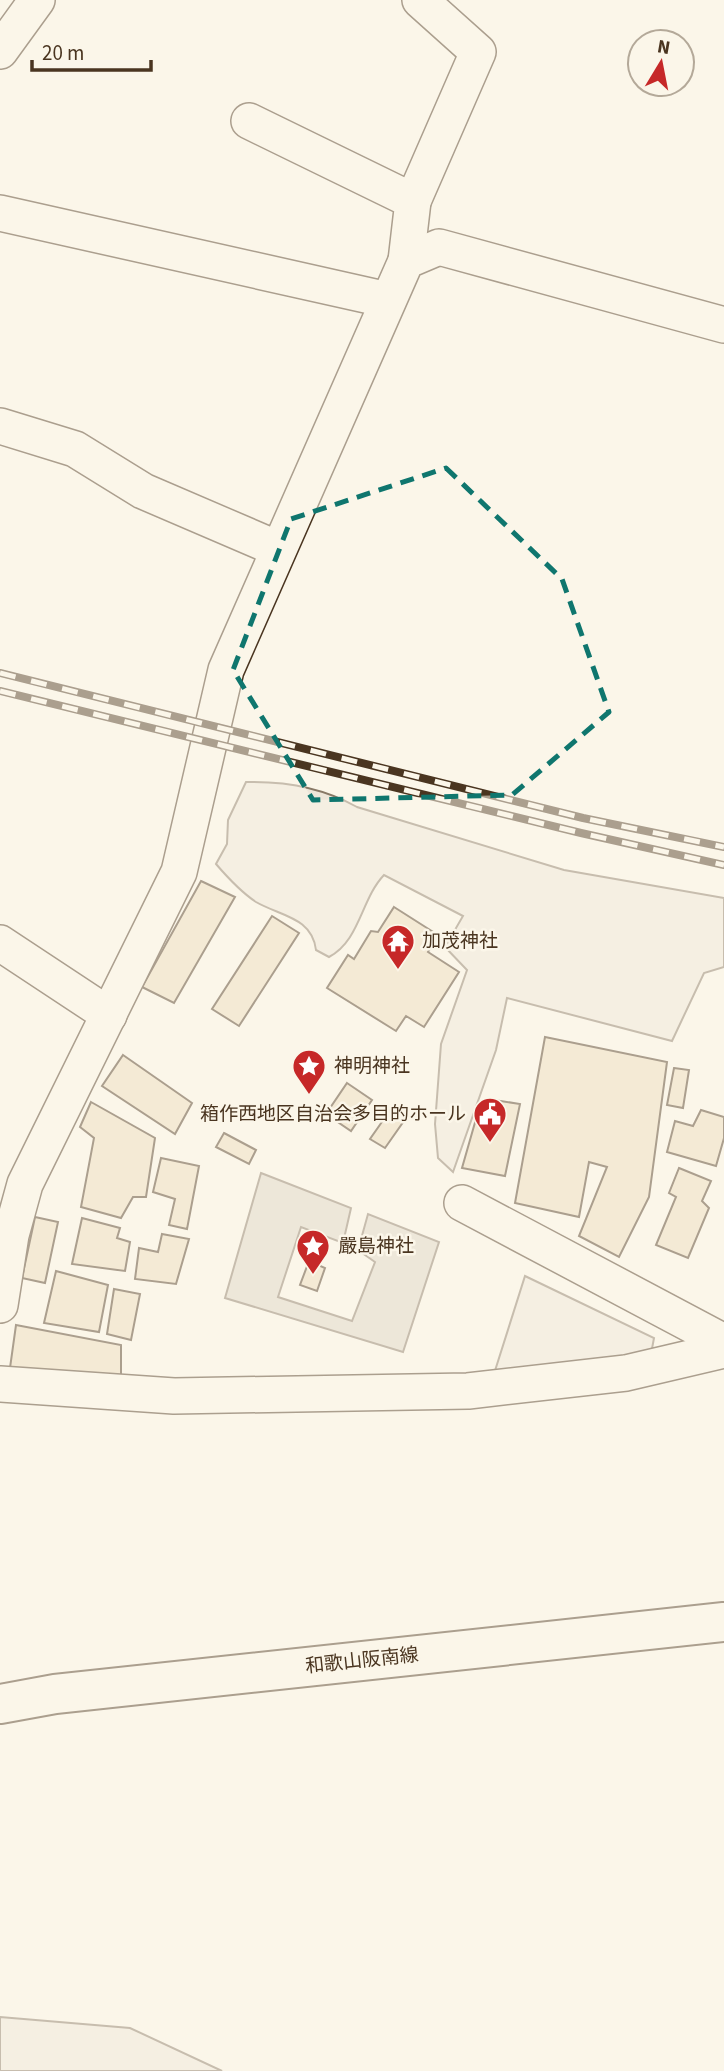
<svg xmlns="http://www.w3.org/2000/svg" width="724" height="2071" font-family="'Source Sans 3','Noto Sans JP',sans-serif">
<style>
.green{fill:#ede6d9;stroke:#887966;stroke-width:2}
.water{fill:#dcd4c6;stroke:#887966;stroke-width:2}
.building{fill:#ecdcbc;stroke:#4a3520;stroke-width:2}
.lines{fill:none;stroke-linecap:round;stroke-linejoin:round}
.minor-casing{stroke:#4a3520;stroke-width:38}
.secondary-casing{stroke:#4a3520;stroke-width:42}
.minor{stroke:#fbf6e9;stroke-width:35}
.secondary{stroke:#fbf6e9;stroke-width:38}
.rail-casing{stroke:#4a3520;stroke-width:8}
.rail{stroke:#fbf6e9;stroke-width:5;stroke-dasharray:16;stroke-linecap:butt}
.marked{fill:none;stroke:#0f766e;stroke-width:5;stroke-dasharray:14 9;stroke-linejoin:round}
.labels{text-anchor:middle;dominant-baseline:central;stroke-width:5;stroke-linejoin:round;paint-order:stroke}
.poi-label{font-size:19px;fill:#4a3520;stroke:#fbf6e9;text-anchor:start}
.street-label{font-size:19px;fill:#4a3520;stroke:#fbf6e9}
</style>
<rect width="100%" height="100%" fill="#fbf6e9"/>
<g class="green">
<path d="M246 782C285 781 322 787 357 807L564 870 724 898V967L704 973 672 1041 507 998 496 1050 453 1172 438 1158 435 1124 441 1044 467 970 445 947 463 916 384 875C361 899 360 941 329 957L316 950C312 917 280 916 256 902 241 892 228 878 216 864L227 844 228 820Z"/>
<path d="M525 1276 654 1338 651 1354 493 1377Z"/>
<path d="M0 2017 130 2028 222 2071H0Z"/>
</g>
<path class="water" d="M261 1173 351 1208 343 1243 301 1227 278 1297 352 1321 375 1262 358 1250 368 1214 439 1242 403 1352 225 1298Z"/>
<g class="building">
<path d="M201 881 235 897 174 1003 142 987Z"/>
<path d="M394 907 438 935 428 952 459 972 424 1027 406 1016 396 1031 327 988 348 955 354 959 371 931 378 932Z"/>
<path d="M272 916 299 933 239 1026 212 1009Z"/>
<path d="M545 1037 667 1062 649 1197 619 1257 579 1236 607 1167 589 1162 579 1217 515 1203Z"/>
<path d="M123 1055 192 1103 175 1134 102 1086Z"/>
<path d="M674 1068 689 1070 683 1108 667 1105Z"/>
<path d="M347 1083 372 1100 351 1131 326 1114Z"/>
<path d="M488 1099 520 1104 505 1176 462 1168 476 1119H480Z"/>
<path d="M91 1102 155 1138 146 1197H133L121 1218 81 1207 94 1138 80 1127Z"/>
<path d="M391 1109 406 1118 385 1148 370 1139Z"/>
<path d="M701 1110 724 1117V1138L716 1166 667 1152 675 1121 693 1126Z"/>
<path d="M224 1133 256 1150 249 1164 216 1147Z"/>
<path d="M161 1158 199 1166 187 1229 169 1225 175 1199 153 1192Z"/>
<path d="M679 1168 711 1181 702 1201 709 1208 688 1258 656 1245 676 1197 669 1193Z"/>
<path d="M35 1217 58 1222 45 1283 22 1278Z"/>
<path d="M82 1218 120 1228 117 1238 130 1242 125 1271 72 1264Z"/>
<path d="M162 1234 189 1239 176 1284 135 1279 139 1248 158 1252Z"/>
<path d="M309 1261 325 1268 317 1291 300 1285Z"/>
<path d="M56 1271 108 1285 99 1332 44 1323Z"/>
<path d="M114 1289 140 1294 131 1340 107 1334Z"/>
<path d="M16 1325 121 1345V1381L9 1375Z"/>
</g>
<g class="lines">
<defs>
<g id="minor">
<path d="M0 51 37 0"/>
<path d="M249 121 413 201 406 261"/>
<path d="M413 201 478 52 420 0"/>
<path d="M0 213 388 300"/>
<path d="M0 426 75 449 143 491 278 549"/>
<path d="M0 943 109 1015"/>
<path d="M462 1203 724 1342"/>
<path d="M0 1305 11 1235 25 1184 179 872 226 670 406 261 439 247 724 325"/>
<path d="M0 1384 174 1396 468 1391 626 1373 724 1350"/>
</g>
<path id="secondary" d="M0 1704 55 1694 724 1622"/>
</defs>
<use href="#minor" class="minor-casing"/>
<use href="#secondary" class="secondary-casing"/>
<use href="#minor" class="minor"/>
<use href="#secondary" class="secondary"/>
<defs>
<g id="rail">
<path d="M0 673 583 818 724 847"/>
<path d="M0 691 581 833 724 865"/>
</g>
</defs>
<use href="#rail" class="rail-casing"/>
<use href="#rail" class="rail"/>
</g>
<path d="M0 0H724V2071H0ZM446 468 562 579 609 712 512 795 313 800 233 670 291 519Z" fill="#fbf6e9" fill-opacity=".55" fill-rule="evenodd"/>
<path class="marked" d="M446 468 562 579 609 712 512 795 313 800 233 670 291 519Z"/>
<defs>
<symbol id="temple-pin" viewBox="-11 -11 22 30"><path d="M0 17L-7.5 6A9.5 9.5 0 1 1 7.5 6Z" fill="#c62828" stroke="#fbf6e9"/><path d="M0-6L5-2H3V0L6.5 2.5H4V6H1.5V3h-3V6H-4V2.5H-6.5L-3 0V-2H-5Z" fill="#fff"/></symbol>
<symbol id="sight-pin" viewBox="-11 -11 22 30"><path d="M0 17L-7.5 6A9.5 9.5 0 1 1 7.5 6Z" fill="#c62828" stroke="#fbf6e9"/><path d="M0-6L1.8-2.2L6-1.7L2.9 1.2L3.7 5.4L0 3.3L-3.7 5.4L-2.9 1.2L-6-1.7L-1.8-2.2Z" fill="#fff"/></symbol>
<symbol id="civic-pin" viewBox="-11 -11 22 30"><path d="M0 17L-7.5 6A9.5 9.5 0 1 1 7.5 6Z" fill="#c62828" stroke="#fbf6e9"/><path d="M-.6-6.5H3V-4.5H.6V-3L4-1V1h2V6H-6V1h2V-1L-.6-3ZM-1.2 2.5V6h2.4V2.5Z" fill="#fff"/></symbol>
</defs>
<g fill-rule="evenodd">
<use href="#temple-pin" x="379" y="922" width="38" height="52"/>
<use href="#sight-pin" x="290" y="1047" width="38" height="52"/>
<use href="#civic-pin" x="471" y="1095" width="38" height="52"/>
<use href="#sight-pin" x="294" y="1227" width="38" height="52"/>
</g>
<g class="labels">
<g class="poi-label">
<text x="422" y="941">加茂神社</text>
<text x="334" y="1066">神明神社</text>
<text x="466" y="1114" text-anchor="end">箱作西地区自治会多目的ホール</text>
<text x="338" y="1246">嚴島神社</text>
</g>
<g class="street-label">
<text transform="translate(362 1661) rotate(-6)">和歌山阪南線</text>
</g>
</g>
<g transform="translate(661 63) rotate(10)"><circle r="33" fill="#fbf6e9" stroke="#b4a999" stroke-width="2"/>
<path d="M0-5L12 26L0 18L-12 26Z" fill="#c62828"/>
<text y="-10" font-size="19" font-weight="bold" text-anchor="middle" fill="#4a3520">N</text>
</g>
<path d="M32 60v10h119v-10" fill="none" stroke="#4a3520" stroke-width="3.5"/>
<text x="42" y="60" font-size="21" fill="#4a3520" stroke="#fbf6e9" stroke-width="5" paint-order="stroke">20 m</text>
</svg>
